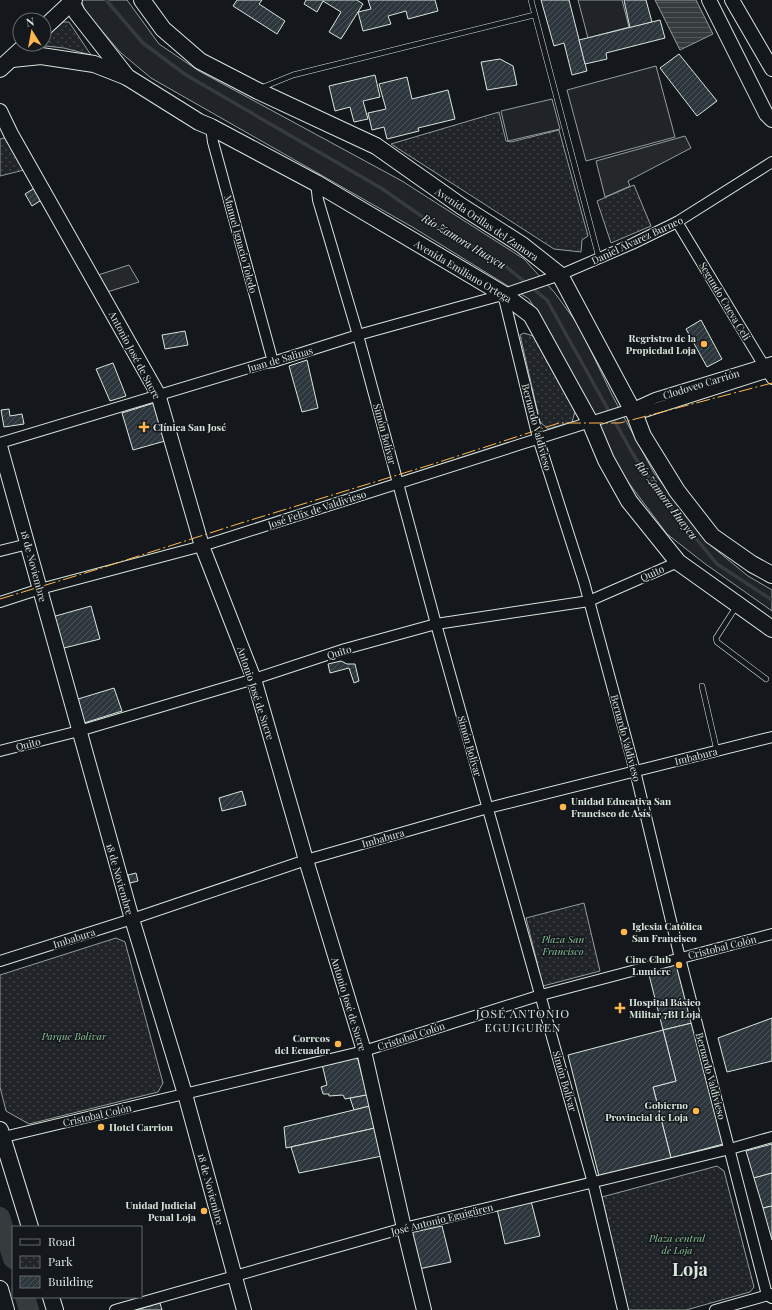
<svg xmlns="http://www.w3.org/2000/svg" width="772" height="1310" font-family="'Playfair Display',serif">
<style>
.grass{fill:#202428;stroke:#939e99}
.park{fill:url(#park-dots);stroke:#939e99}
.parking{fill:#24282b;stroke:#939e99}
.water{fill:url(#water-rules);stroke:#939e99}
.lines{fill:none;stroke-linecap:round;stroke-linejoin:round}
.stream{stroke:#363b3e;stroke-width:3.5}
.river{stroke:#363b3e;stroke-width:20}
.building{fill:url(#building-hatch);stroke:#d8e6dc}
.lane-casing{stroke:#d8e6dc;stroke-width:6}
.street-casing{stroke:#d8e6dc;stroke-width:12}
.secondary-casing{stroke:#d8e6dc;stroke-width:16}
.primary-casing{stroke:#d8e6dc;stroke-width:18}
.lane{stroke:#14181c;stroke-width:5}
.street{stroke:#14181c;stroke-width:10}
.secondary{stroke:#14181c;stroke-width:14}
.primary{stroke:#14181c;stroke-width:16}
.power{stroke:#ffb74d;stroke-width:1;stroke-dasharray:14 3 2 3;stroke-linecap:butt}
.poi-dot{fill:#ffb74d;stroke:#14181c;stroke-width:1.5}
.labels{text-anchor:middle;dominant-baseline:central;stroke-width:3;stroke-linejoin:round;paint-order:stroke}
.street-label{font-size:10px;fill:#d8e6dc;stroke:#14181c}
.poi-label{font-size:10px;font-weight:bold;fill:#d8e6dc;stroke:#14181c;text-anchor:end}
.park-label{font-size:10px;font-style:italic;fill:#8ac095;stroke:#14181c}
.water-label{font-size:11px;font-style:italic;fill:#d8e6dc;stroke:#14181c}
.quarter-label{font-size:12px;letter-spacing:1px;fill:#d8e6dc;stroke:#14181c}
.town-label{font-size:18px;font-weight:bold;fill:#d8e6dc;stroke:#14181c}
</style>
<defs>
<pattern id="park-dots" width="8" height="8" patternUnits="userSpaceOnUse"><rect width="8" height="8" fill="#202428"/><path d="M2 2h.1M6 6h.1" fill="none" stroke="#404447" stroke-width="1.8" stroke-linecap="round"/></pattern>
<pattern id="water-rules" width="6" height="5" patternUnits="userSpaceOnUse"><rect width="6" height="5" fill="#363b3e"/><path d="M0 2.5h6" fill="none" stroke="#525759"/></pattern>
<pattern id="building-hatch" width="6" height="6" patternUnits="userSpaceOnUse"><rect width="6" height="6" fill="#2c363c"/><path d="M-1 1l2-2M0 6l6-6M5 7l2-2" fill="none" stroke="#4a5358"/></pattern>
</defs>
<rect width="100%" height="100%" fill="#14181c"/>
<g class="grass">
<path d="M81 0H127L159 44 199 71 402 181 524 259 555 293 579 326 612 395 654 473 709 544 748 576 772 590V611L704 563 667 534 622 474 597 428 551 334 529 299 414 228 151 78 120 52 85 11Z"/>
<path d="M578 0H622L629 27 588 38Z"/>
<path d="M656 66 675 137 586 161 567 90Z"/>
<path d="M552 99 560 129 508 141 501 111Z"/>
</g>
<g class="park">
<path d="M63 22H69L91 55 64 48 37 45 38 44H44V39Z"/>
<path d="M499 112 506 141 511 142 559 130 588 236 582 240 581 252 554 249 391 144Z"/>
<path d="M4 138 8 141 24 170 0 176V139Z"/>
<path d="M634 185 651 226 611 243 597 201Z"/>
<path d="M524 333 533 336 575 412 572 422 548 429 540 422 520 335Z"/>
<path d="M584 903 600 971 543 986 526 918Z"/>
<path d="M116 938 125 942 163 1083 158 1092 29 1124 6 1111 0 1087V975Z"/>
<path d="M717 1166 724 1171 754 1287 750 1292 686 1310H627L602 1197Z"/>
</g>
<g class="parking">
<path d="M685 136 691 148 628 181 630 186 605 197 596 161Z"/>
<path d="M129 265 139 282 104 293 95 276Z"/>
</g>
<path class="water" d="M655 0H696L713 34 680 50Z"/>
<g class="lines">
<path class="stream" d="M106 0 143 43 186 75 381 188 440 229 498 260 547 300 634 456 671 508 717 564 772 600"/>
<g class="river">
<path d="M0 1217 13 1259"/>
<path d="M25 1297 29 1310"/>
</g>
</g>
<g class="building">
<path d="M237 0H262L259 4 285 21 277 34 233 6Z"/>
<path d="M306 0H357L363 4 341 39 329 32 341 12 323 1 317 12 304 4Z"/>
<path d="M368 0H435L438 11 408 19 406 11 388 16 391 24 363 31 358 12 371 9Z"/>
<path d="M541 0H569L587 71 572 75 564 43 554 46Z"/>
<path d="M624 0H646L652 22 630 28Z"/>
<path d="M660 20 665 38 606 53 607 59 585 64 579 40Z"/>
<path d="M679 54 717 101 697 116 660 68Z"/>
<path d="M500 59 513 66 517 85 487 90 481 62Z"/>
<path d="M375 75 380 97 363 101 368 119 354 122 350 107 335 111 329 86Z"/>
<path d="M407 77 412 99 448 90 455 119 418 128 419 131 387 139 384 127 372 130 368 113 386 109 379 84Z"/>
<path d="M36 187 43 199 32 206 25 194Z"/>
<path d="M701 320 722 359 707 367 686 329Z"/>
<path d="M185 331 188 345 165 349 162 335Z"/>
<path d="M307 360 318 408 302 412 289 366Z"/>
<path d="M113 363 126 396 110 401 96 369Z"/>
<path d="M154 403 165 441 133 450 122 413Z"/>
<path d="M9 409 10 416 22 414 24 424 4 427 1 410Z"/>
<path d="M91 606 100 639 60 649 52 617Z"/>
<path d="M341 661 347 664H355L359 681 354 683 349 668 330 673 328 664Z"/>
<path d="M114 688 122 711 84 723 78 699Z"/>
<path d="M242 791 246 805 222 811 219 798Z"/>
<path d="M136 873 138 881 130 883 128 875Z"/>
<path d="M676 964 692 1023 663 1030 648 971Z"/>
<path d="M772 1018V1061L727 1072 718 1038Z"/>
<path d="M692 1023 723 1144 671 1158 653 1087 676 1081 663 1030Z"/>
<path d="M663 1030 676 1081 653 1087 671 1158 599 1176 568 1055Z"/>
<path d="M357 1056 367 1095 345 1099 343 1095 329 1096V1094H323L321 1087 327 1085 322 1064Z"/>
<path d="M367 1095 370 1106 354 1110 350 1098Z"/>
<path d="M370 1106 375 1128 286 1148 284 1127Z"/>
<path d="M375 1128 382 1156 299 1173 291 1147Z"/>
<path d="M772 1144V1173L754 1178 746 1151Z"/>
<path d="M772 1173V1206L763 1208 754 1178Z"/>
<path d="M531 1201 540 1236 505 1244 497 1209Z"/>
<path d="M772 1206V1240L763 1208Z"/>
<path d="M442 1226 451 1262 419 1269 410 1233Z"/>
<path d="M160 1303 162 1310H136Z"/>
</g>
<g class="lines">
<defs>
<g id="lane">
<path d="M531 0 599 258"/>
<path d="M261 88 293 75 534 15"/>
<path d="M736 607 716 638 717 642 766 679"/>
<path d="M702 686 717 751"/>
</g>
<g id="street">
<path d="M211 127 213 142 273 362"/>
<path d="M316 183 318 200 358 335 436 624 593 1183 623 1310"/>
<path d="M677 222 772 379"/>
<path d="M503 294 538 438 584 582 635 771 680 958 767 1295 772 1298"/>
<path d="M635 415 772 371"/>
<path d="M0 443 265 363 273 362 358 335 495 297 560 275 632 244 677 222 772 162"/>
<path d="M0 551 28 544"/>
<path d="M0 602 40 589 202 546 631 409 655 398 772 362"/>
<path d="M0 751 79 731 254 679 345 649 436 624 589 601 678 562"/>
<path d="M0 961 132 919 306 860 488 808 772 737"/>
<path d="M0 1138 364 1051 541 995 772 934"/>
<path d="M115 1310 404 1228 730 1149 772 1137"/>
<path d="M715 1310 772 1294"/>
</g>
<g id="secondary">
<path d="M709 0 766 114 772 120"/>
<path d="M732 0 772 69"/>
<path d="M0 111 11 134 158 394 202 546 254 679 306 860 364 1051 404 1228 424 1310"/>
<path d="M0 446 132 919 185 1094 244 1310"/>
</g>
<g id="primary">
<path d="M70 0 77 13 127 77 199 122 211 127 316 183 503 294 531 315 590 422 606 460 629 501 678 562 772 629"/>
<path d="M142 0 163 29 200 61 256 90 376 146 461 206 522 245 560 275 635 415 643 436 677 491 712 536 752 564 772 575"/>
<path d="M44 28 74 0"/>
<path d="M12 59 41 56 94 64 127 77"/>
<path d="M0 69 27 44"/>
<path d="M0 1130 30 1227"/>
<path d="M0 1289 6 1310"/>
<path d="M51 1297 55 1310"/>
</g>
</defs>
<use href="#lane" class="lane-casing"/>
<use href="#street" class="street-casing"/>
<use href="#secondary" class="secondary-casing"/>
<use href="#primary" class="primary-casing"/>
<use href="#lane" class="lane"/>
<use href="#street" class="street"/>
<use href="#secondary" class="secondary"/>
<use href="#primary" class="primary"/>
<path class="power" d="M0 599 95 570 241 523 430 465 559 423H620L772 383"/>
</g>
<g class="poi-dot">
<circle cx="704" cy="344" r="4"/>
<path d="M142 421h4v4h4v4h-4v4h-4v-4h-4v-4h4z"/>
<circle cx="563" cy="807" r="4"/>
<circle cx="624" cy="932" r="4"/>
<circle cx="679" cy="965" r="4"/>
<path d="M618 1002h4v4h4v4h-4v4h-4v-4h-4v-4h4z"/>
<circle cx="338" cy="1044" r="4"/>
<circle cx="696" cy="1111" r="4"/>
<circle cx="101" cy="1127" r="4"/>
<circle cx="204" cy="1211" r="4"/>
</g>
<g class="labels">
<g class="street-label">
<text transform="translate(487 224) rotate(34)">Avenida Orillas del Zamora</text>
<text transform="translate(637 240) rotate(-25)">Daniel Alvarez Burneo</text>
<text transform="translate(241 244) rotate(75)">Manuel Ignacio Toledo</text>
<text transform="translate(463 271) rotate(31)">Avenida Emiliano Ortega</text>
<text transform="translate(725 301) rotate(59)">Segundo Cueva Celi</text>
<text transform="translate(135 355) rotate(62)">Antonio José de Sucre</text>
<text transform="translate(280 359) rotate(-16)">Juan de Salinas</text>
<text transform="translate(701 384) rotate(-17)">Clodoveo Carrión</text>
<text transform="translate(537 427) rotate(75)">Bernardo Valdivieso</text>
<text transform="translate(385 434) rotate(75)">Simón Bolívar</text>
<text transform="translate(317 509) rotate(-18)">José Felix de Valdivieso</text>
<text transform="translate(34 566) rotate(75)">18 de Noviembre</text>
<text transform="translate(652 573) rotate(-24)">Quito</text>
<text transform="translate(339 652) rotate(-17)">Quito</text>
<text transform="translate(256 693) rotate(72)">Antonio José de Sucre</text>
<text transform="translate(626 738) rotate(75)">Bernardo Valdivieso</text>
<text transform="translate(28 744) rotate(-15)">Quito</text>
<text transform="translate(470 746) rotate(74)">Simón Bolívar</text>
<text transform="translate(696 756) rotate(-14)">Imbabura</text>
<text transform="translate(383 838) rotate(-16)">Imbabura</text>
<text transform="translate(120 879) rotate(74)">18 de Noviembre</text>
<text transform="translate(74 938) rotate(-18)">Imbabura</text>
<text transform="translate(722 947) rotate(-14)">Cristobal Colón</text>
<text transform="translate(349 1004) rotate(73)">Antonio José de Sucre</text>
<text transform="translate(411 1036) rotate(-18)">Cristobal Colón</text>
<text transform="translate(711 1076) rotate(75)">Bernardo Valdivieso</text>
<text transform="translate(565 1081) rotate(74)">Simón Bolívar</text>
<text transform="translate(97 1115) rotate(-13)">Cristobal Colón</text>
<text transform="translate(211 1189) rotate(75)">18 de Noviembre</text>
<text transform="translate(442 1219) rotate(-14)">José Antonio Eguigüren</text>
</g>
<g class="poi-label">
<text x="696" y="338">Regristro de la<tspan x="696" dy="12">Propiedad Loja</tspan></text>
<text x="153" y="427" text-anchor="start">Clínica San José</text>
<text x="571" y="801" text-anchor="start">Unidad Educativa San<tspan x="571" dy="12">Francisco de Asís</tspan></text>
<text x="632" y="926" text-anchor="start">Iglesia Católica<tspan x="632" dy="12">San Francisco</tspan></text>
<text x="671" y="959">Cine Club<tspan x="671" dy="12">Lumiere</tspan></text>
<text x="629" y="1002" text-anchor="start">Hospital Básico<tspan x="629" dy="12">Militar 7BI Loja</tspan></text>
<text x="330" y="1038">Correos<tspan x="330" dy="12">del Ecuador</tspan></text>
<text x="688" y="1105">Gobierno<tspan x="688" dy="12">Provincial de Loja</tspan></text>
<text x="109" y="1127" text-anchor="start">Hotel Carrion</text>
<text x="196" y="1205">Unidad Judicial<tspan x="196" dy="12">Penal Loja</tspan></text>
</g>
<g class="park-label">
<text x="563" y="939">Plaza San<tspan x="563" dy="12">Francisco</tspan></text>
<text x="74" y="1036">Parque Bolivar</text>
<text x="677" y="1238">Plaza central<tspan x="677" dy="12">de Loja</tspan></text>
</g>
<g class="water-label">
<text transform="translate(464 241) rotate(31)">Río Zamora Huaycu</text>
<text transform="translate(667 500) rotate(53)">Río Zamora Huaycu</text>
</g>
<g class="quarter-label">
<text x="523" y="1013">JOSÉ ANTONIO<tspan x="523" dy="14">EGUIGUREN</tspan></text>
</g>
<g class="town-label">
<text x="690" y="1269">Loja</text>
</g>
</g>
<rect x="12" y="1226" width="130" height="72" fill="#14181c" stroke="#626a69"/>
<rect x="20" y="1239" width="20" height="6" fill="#14181c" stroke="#626a69"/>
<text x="48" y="1246" font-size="12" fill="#d8e6dc">Road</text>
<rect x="20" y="1256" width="20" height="12" fill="url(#park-dots)" stroke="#626a69"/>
<text x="48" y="1266" font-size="12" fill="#d8e6dc">Park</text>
<rect x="20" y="1276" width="20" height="12" fill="url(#building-hatch)" stroke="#626a69"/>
<text x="48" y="1286" font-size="12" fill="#d8e6dc">Building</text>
<g transform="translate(32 32) rotate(349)"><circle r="19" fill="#14181c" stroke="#626a69"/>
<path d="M0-3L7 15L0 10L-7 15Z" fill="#ffb74d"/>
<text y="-6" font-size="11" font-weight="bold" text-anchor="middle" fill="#d8e6dc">N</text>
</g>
</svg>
